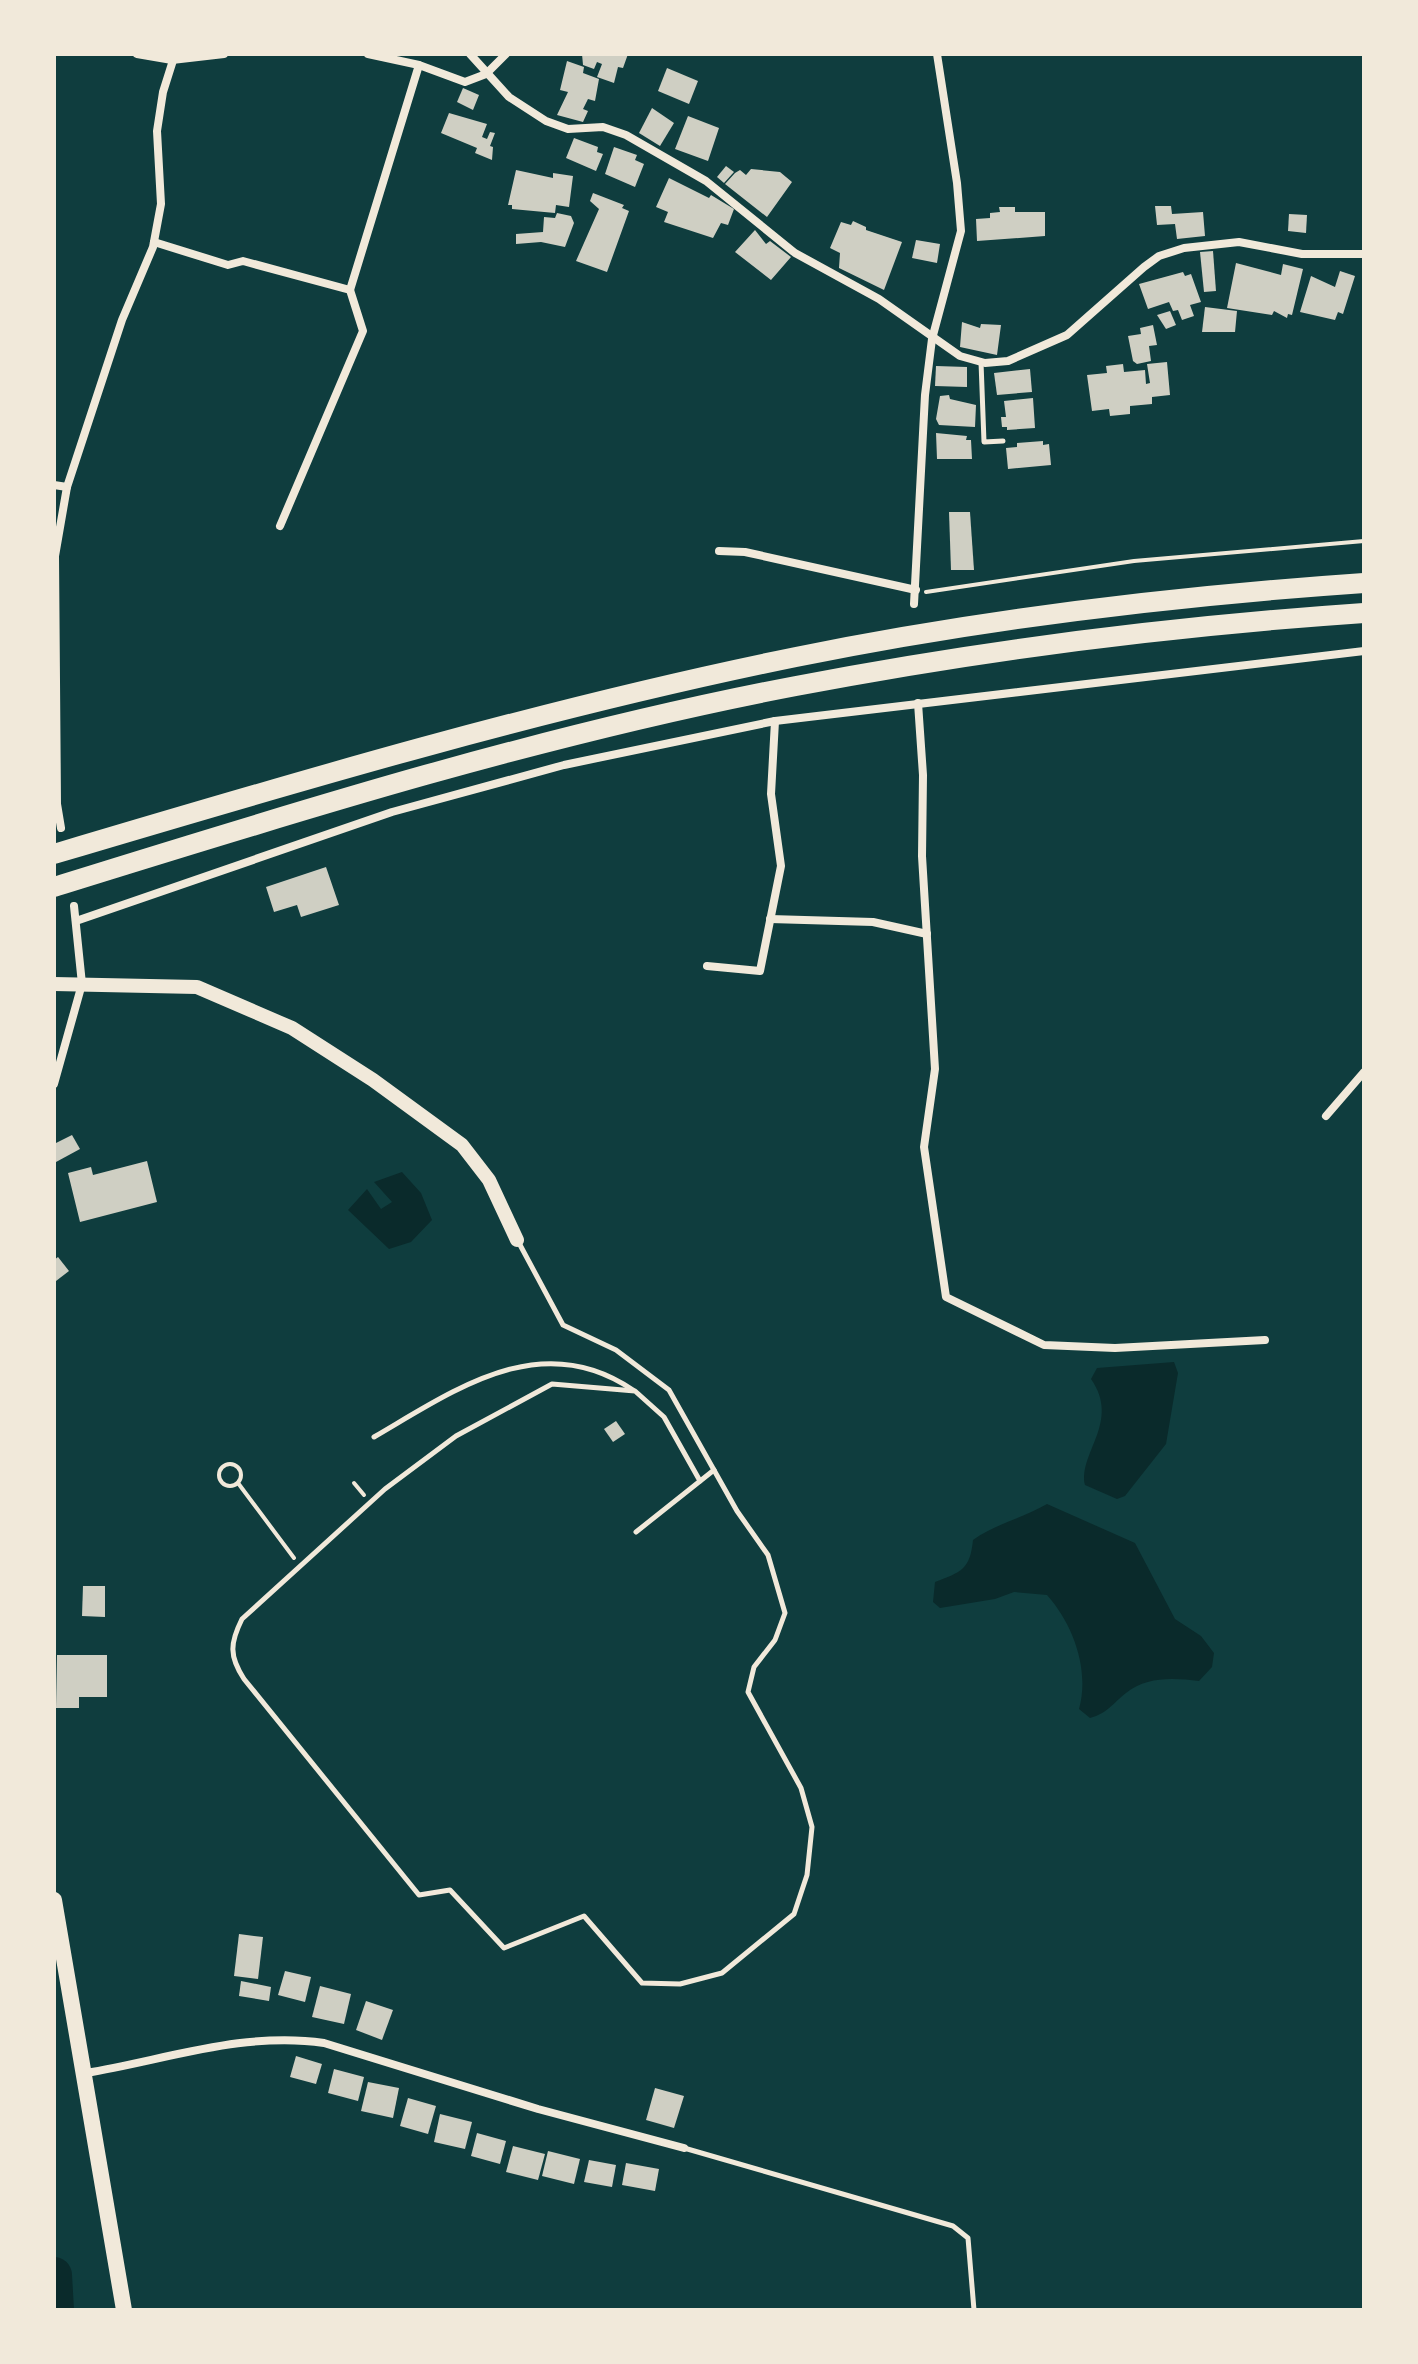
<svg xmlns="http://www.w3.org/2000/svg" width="1418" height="2364" font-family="Overpass,sans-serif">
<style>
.water{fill:#0a2a2b}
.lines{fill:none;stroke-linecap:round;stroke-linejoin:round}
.river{stroke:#0a2a2b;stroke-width:36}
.building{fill:#cfcfc3}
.path{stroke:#f1e9da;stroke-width:4}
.service{stroke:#f1e9da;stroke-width:5}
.minor{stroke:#f1e9da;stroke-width:8}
.tertiary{stroke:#f1e9da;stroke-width:14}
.secondary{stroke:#f1e9da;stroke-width:16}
.motorway{stroke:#f1e9da;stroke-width:20}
</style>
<rect width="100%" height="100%" fill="#0f3d3e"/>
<g class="water">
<path d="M402 1172 421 1193 432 1220 411 1242 389 1249 348 1210 367 1189 381 1209 392 1202 374 1182Z"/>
<path d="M1174 1362 1178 1373 1166 1444 1125 1496 1117 1499 1085 1485C1078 1453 1121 1422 1091 1379L1097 1368Z"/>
<path d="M1047 1504 1135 1543 1175 1619 1201 1636 1214 1653 1212 1667 1199 1681C1174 1678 1147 1676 1126 1693 1112 1704 1108 1713 1090 1718L1079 1709C1090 1670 1073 1624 1047 1595L1014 1592 995 1599 940 1608 933 1602 935 1582C961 1572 970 1570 973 1540 995 1524 1023 1518 1047 1504Z"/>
</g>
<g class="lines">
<path class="river" d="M54 2275 56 2310"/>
</g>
<g class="building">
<path d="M582 54H628L623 68 618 67 614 83 597 77 602 64 597 62 594 69 583 65Z"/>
<path d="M567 61 584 67 583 73 599 79 595 101 588 99 583 109 588 111 583 122 557 115 568 92 560 90Z"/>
<path d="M667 68 698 81 689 104 658 91Z"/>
<path d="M463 88 479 95 473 110 457 102Z"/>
<path d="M652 108 674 123 660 146 639 133Z"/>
<path d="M449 113 487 124 482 137 487 139 490 132 495 133 490 146 493 147 492 160 475 153 477 148 441 133Z"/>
<path d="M688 116 719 128 708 161 675 149Z"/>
<path d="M574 138 598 147 597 152 603 154 596 171 566 158Z"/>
<path d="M614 147 637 155 635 160 644 164 635 187 605 174Z"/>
<path d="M726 166 734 172 724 183 717 177Z"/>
<path d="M751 169 780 172 792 182 767 217 725 184 735 173 740 170 746 175Z"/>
<path d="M516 170 553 178V173L573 176 569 207 556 205 555 213 512 209V205H508Z"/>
<path d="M669 178 709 198 711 195 734 209 728 225 721 223 713 238 664 222 668 212 656 207Z"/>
<path d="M593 193 624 205 622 208 629 211 607 272 576 261 599 209 590 201Z"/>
<path d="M1155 206H1171L1172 214 1203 212 1205 236 1177 239 1175 224 1157 225Z"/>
<path d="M999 207H1015V212H1045V236L977 241 976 219 990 218V213L1000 212Z"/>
<path d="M557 213 571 216 574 223 565 247 541 242 516 244V234L543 232 544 217 555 218Z"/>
<path d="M1289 214 1307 215 1306 233 1288 231Z"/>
<path d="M853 221 866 227V230L902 242 884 290 839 268 840 253 830 248 841 222 851 225Z"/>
<path d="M755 230 766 244 770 241 791 257 771 280 735 252Z"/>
<path d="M916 240 940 244 937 263 912 258Z"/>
<path d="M1213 251 1216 291 1204 292 1200 252Z"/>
<path d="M1236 263 1281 275 1283 264 1303 269 1292 315 1288 314 1287 318 1274 311 1272 315 1227 308Z"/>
<path d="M1340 271 1355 276 1343 314 1338 312 1335 320 1300 312 1311 276 1335 287Z"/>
<path d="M1183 272 1185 276 1191 274 1201 302 1190 305 1194 316 1182 320 1178 310 1173 311 1169 302 1148 309 1139 284Z"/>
<path d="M1205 307 1237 311 1235 332H1202Z"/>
<path d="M1170 311 1176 325 1166 329 1157 315Z"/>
<path d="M962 322 980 328 981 324 1001 325 997 355 960 347Z"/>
<path d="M1153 325 1157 345 1149 346 1151 361 1137 364 1133 361 1128 336 1141 334 1140 328Z"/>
<path d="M1167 362 1170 395 1152 397V404L1130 406V414L1110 416 1109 409 1092 411 1087 375 1107 373 1106 366 1123 364 1124 372 1145 370 1146 384 1150 383 1147 364Z"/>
<path d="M936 366 967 367V387L935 386Z"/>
<path d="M1030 369 1032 392 997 395 994 373Z"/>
<path d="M949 395 950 399 976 405 975 427 939 425 936 419 940 396Z"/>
<path d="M1033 398 1035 428 1007 430V427H1002L1001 417H1006L1004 401Z"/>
<path d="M936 433 967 436 966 440H971L972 459H937Z"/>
<path d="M1043 441V445L1049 444 1051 465 1008 469 1006 448 1017 447V443Z"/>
<path d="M949 512H970L974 570H951Z"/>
<path d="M326 867 339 905 301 917 297 905 274 912 266 887Z"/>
<path d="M72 1135 80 1149 56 1162 54 1144Z"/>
<path d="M147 1161 157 1202 80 1222 68 1173 91 1167 93 1175Z"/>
<path d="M58 1257 69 1271 56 1281 54 1260Z"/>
<path d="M616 1421 625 1434 613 1442 604 1429Z"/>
<path d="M83 1586H105V1617L82 1616Z"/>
<path d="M57 1655H107V1697H79V1708H56Z"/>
<path d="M239 1934 263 1937 258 1979 234 1976Z"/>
<path d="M285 1971 311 1977 305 2002 278 1995Z"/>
<path d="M241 1981 271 1987 269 2001 239 1996Z"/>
<path d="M320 1986 351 1994 344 2024 312 2017Z"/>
<path d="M366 2001 393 2010 382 2040 356 2030Z"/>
<path d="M296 2056 322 2064 316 2084 290 2077Z"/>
<path d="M334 2069 364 2077 358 2101 328 2093Z"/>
<path d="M368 2082 399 2088 393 2118 361 2111Z"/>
<path d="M655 2088 684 2096 674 2128 646 2120Z"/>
<path d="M408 2098 436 2106 428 2134 400 2126Z"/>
<path d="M440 2114 472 2122 465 2149 434 2142Z"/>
<path d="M477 2133 506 2141 500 2164 471 2156Z"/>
<path d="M513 2146 545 2154 538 2180 506 2172Z"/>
<path d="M548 2151 580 2159 574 2184 542 2176Z"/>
<path d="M589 2160 616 2165 612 2187 584 2182Z"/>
<path d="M626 2163 659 2169 655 2191 622 2185Z"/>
</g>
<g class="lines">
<g class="path">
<path d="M926 592 1134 561 1364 541"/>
<circle cx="230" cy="1475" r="11"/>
<path d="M238 1483 294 1558"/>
<path d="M354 1483 364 1495"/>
</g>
<g class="service">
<path d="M981 362 984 442 1003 441"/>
<path d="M519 1243 563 1325 616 1350 669 1390 737 1511 768 1555 785 1613 775 1640 754 1667 748 1692 801 1788 812 1827 807 1875 794 1914 722 1973 680 1984 642 1983 584 1916 504 1948 450 1890 419 1895 244 1679C229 1656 230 1643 242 1619L385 1489 456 1436 552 1384 635 1391 664 1417 700 1481"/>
<path d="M374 1437C455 1390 541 1327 633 1390"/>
<path d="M636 1532 714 1470"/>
<path d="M684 2148 953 2226 968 2238 974 2310"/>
</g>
<g class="minor">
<path d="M137 54 172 60 224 54"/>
<path d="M368 54 419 65 465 82 486 74 506 54"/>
<path d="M470 54 509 97 546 121 568 129 603 127 626 135 706 181 795 253 879 299 960 356 985 363 1008 361 1067 335 1144 267 1159 256 1184 248 1239 242 1302 254H1364"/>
<path d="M154 242 228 265 243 261 350 290 363 331 280 526"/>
<path d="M350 290 419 65"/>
<path d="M54 485 67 487"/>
<path d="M719 551 745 552 916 590"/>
<path d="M914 604 925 395 932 339 961 231 957 183 937 54"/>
<path d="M918 703 923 775 922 856 935 1069 924 1147 946 1297 1044 1345 1115 1348 1265 1340"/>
<path d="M61 828 57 804 55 556 67 487 122 320 153 247 161 204 157 131 163 92 175 54"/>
<path d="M770 919 873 922 927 934"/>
<path d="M76 921 392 812 564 765 775 721 1364 651"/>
<path d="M707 966 760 971 781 866 771 794 775 721"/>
<path d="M54 1084 82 984 74 906"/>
<path d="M1326 1116 1364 1072"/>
<path d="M86 2073C165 2060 244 2031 324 2043L538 2109 684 2148"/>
</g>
<path class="tertiary" d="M54 984 197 987 292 1028 373 1080 462 1145 489 1180 517 1240"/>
<path class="secondary" d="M54 1900 124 2310"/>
<g class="motorway">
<path d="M54 854C299 781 545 708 796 657 983 619 1174 596 1364 583"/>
<path d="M54 887C298 811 544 734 796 686 983 650 1174 626 1364 613"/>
</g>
</g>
<rect width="1418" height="2364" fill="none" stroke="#f1e9da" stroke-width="112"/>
</svg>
